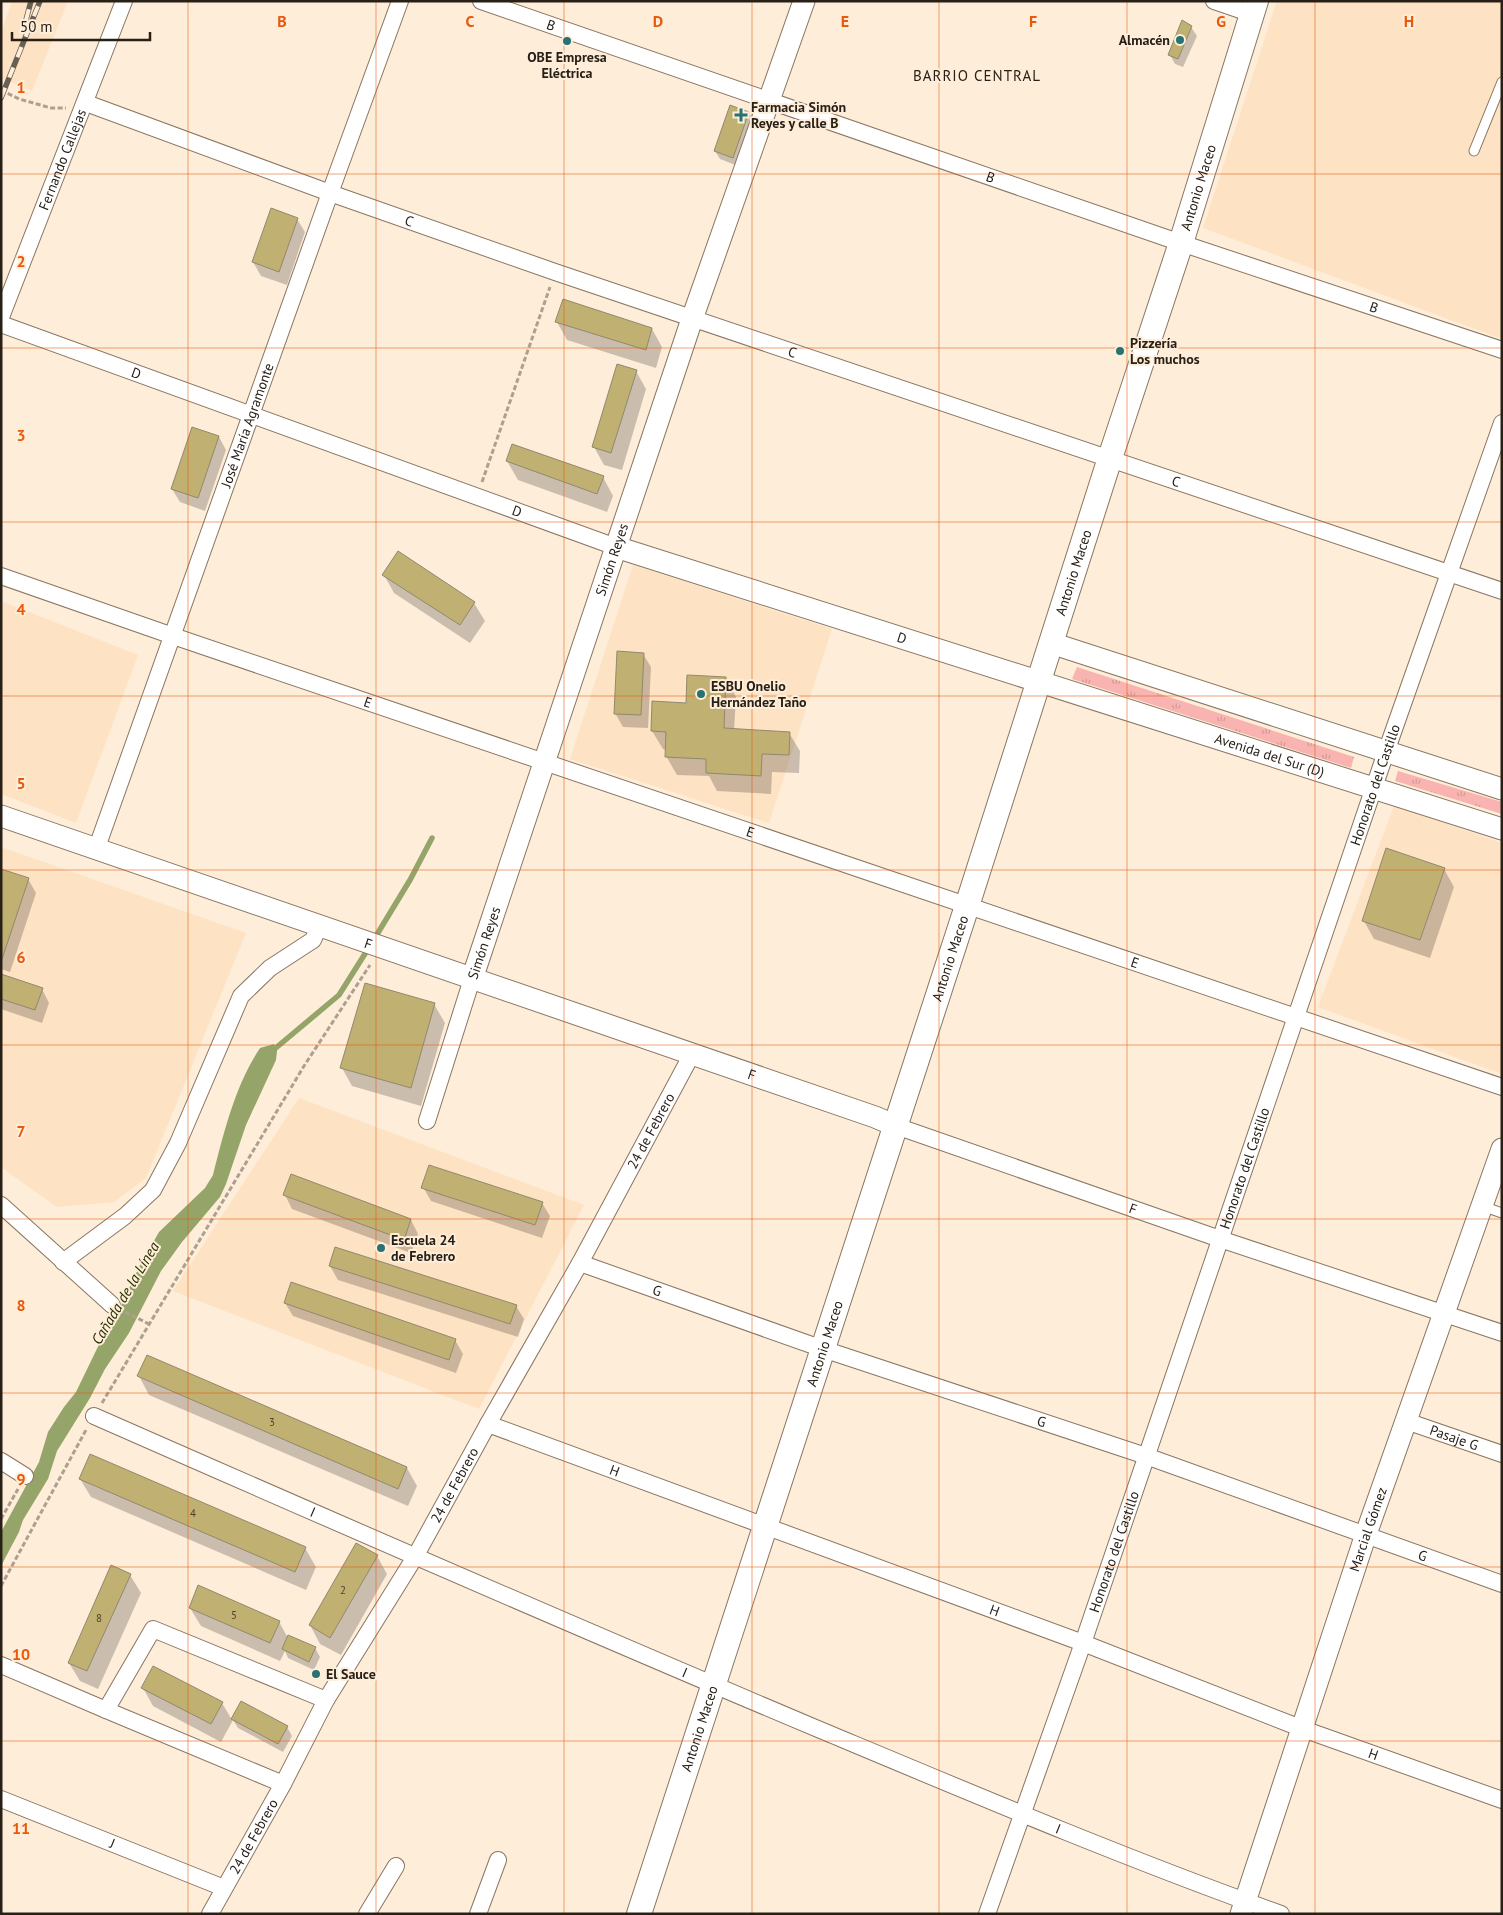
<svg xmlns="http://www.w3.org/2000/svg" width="1503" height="1915" font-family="'PT Sans',sans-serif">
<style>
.built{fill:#fde2c3}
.grass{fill:url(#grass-tufts)}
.water{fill:#95a569}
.shadow{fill:#0003}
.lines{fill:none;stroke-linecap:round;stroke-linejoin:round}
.stream{stroke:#95a569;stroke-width:5.5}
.building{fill:#c0b071;stroke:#90896e}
.service-casing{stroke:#897660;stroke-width:11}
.minor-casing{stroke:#897660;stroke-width:18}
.tertiary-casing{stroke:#897660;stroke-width:23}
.secondary-casing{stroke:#897660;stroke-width:26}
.path{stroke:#ada090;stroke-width:3;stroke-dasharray:5 2.5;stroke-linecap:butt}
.service{stroke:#fff;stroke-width:9}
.minor{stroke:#fff;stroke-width:16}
.tertiary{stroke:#fff;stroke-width:21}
.secondary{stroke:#fff;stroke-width:24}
.rail-casing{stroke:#6a5f53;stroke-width:5.5}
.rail{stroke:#feedd9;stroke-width:4;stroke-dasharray:11;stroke-linecap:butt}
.grid{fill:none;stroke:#e8590c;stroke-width:1;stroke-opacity:0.55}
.poi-dot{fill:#277272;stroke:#feedd9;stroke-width:2}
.labels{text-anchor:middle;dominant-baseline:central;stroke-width:4;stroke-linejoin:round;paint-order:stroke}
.number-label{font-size:11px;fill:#4e442e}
.street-label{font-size:14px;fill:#282017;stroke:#feedd9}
.poi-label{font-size:14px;font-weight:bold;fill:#282017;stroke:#feedd9;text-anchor:start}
.neighbourhood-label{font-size:15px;letter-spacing:1px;fill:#282017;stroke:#feedd9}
.water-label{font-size:15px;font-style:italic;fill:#273001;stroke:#feedd9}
.grid-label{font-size:16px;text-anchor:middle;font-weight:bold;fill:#e8590c;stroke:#feedd9;stroke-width:4;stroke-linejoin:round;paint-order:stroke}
</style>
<defs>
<pattern id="grass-tufts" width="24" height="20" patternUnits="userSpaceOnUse" patternTransform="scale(1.25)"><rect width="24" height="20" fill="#f9b4b1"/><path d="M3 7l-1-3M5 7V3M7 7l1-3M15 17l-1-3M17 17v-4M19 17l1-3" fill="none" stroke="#d59a98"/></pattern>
</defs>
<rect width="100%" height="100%" fill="#feedd9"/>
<g class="built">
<path d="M12 1H68L32 91 1 78V33Z"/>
<path d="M1277 1H1502V339L1203 228Z"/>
<path d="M633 565 832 629 769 823 570 759Z"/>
<path d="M1 601 138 655 76 823 1 794Z"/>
<path d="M1394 806 1502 843V1074L1318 1007Z"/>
<path d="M1 847 246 933 146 1178 114 1202 57 1207 1 1167Z"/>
<path d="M299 1098 584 1205 479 1409 173 1291Z"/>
</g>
<g class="grass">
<path d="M1077 667 1354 757 1351 768 1072 679Z"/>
<path d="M1398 771 1502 802V814L1395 781Z"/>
</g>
<path class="water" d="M274 1044 277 1051 276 1060 246 1125 226 1184 220 1197 182 1242 161 1271 129 1333 105 1369 90 1398 57 1451 48 1479 23 1520 19 1532 1 1566V1532L39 1462 48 1432 64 1407 76 1392 107 1328 116 1316 139 1267 159 1232 205 1188 213 1175C224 1132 235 1086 260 1048Z"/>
<g class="shadow">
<path d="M1191 27 1197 36 1183 67 1175 64 1170 55Z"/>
<path d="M749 113 754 122 738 166 720 159 715 151Z"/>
<path d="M297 219 305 232 287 285 261 276 253 262Z"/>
<path d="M557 322 652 329 662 347 656 368 567 340Z"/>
<path d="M636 371 646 389 622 470 604 465 594 447Z"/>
<path d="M219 437 226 450 205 511 180 502 172 489Z"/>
<path d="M513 445 603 477 613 496 607 512 518 480 507 461Z"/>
<path d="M384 575 474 603 485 621 470 643 394 593Z"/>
<path d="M643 654 651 667 648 728 623 727 615 713Z"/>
<path d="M726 678 736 697 734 730 789 733 800 751 799 773 772 772 771 794 717 791 709 776 677 775 666 756 667 750 663 749 652 731 653 702 687 704Z"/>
<path d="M1444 869 1454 887 1430 958 1374 939 1364 921Z"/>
<path d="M1 872 28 879 36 893 10 972 1 969Z"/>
<path d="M1 975 42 989 49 1003 42 1023 1 1009Z"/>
<path d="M434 1004 445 1023 421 1106 352 1086 342 1068Z"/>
<path d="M292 1176 411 1220 418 1234 411 1253 292 1209 285 1195Z"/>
<path d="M423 1187 542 1203 550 1216 542 1238 431 1201Z"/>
<path d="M330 1266 516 1306 524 1319 518 1337 338 1280Z"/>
<path d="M285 1303 455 1340 463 1354 456 1373 293 1316Z"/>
<path d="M148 1356 407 1468 417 1486 408 1506 149 1395 139 1376Z"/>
<path d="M80 1479 305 1548 316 1567 306 1590 91 1497Z"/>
<path d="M377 1556 387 1574 341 1655 320 1644 310 1625Z"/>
<path d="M130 1575 141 1593 98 1689 80 1681 69 1663Z"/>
<path d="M190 1608 279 1622 288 1638 315 1648 320 1657 314 1670 288 1658 285 1651 280 1661 201 1626Z"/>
<path d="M143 1688 222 1703 232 1720 242 1703 287 1727 292 1736 283 1752 238 1728 233 1720 221 1742 153 1706Z"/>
</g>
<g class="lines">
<g class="stream">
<path d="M373 941 410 880 432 838"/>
<path d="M271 1052 339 995 368 949"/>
</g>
</g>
<g class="building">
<path d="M1182 20 1192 26 1178 59 1168 55Z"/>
<path d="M730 105 749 112 733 158 714 151Z"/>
<path d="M271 208 298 218 279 272 252 262Z"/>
<path d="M563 299 652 328 646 350 555 322Z"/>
<path d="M617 364 637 370 611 453 592 447Z"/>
<path d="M192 427 219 436 198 498 171 489Z"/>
<path d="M512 444 604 476 597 494 506 461Z"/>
<path d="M398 551 475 602 460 625 382 575Z"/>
<path d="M617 651 644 653 641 715 614 714Z"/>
<path d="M687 675 726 677 724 728 790 732 789 755 762 754 761 776 706 773V759L665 757 666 732 651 731 652 701 686 703Z"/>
<path d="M1386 848 1445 868 1420 940 1362 921Z"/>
<path d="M1 869 29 878 2 959 1 958Z"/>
<path d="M1 974 43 988 35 1010 1 999Z"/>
<path d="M365 983 435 1003 411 1088 340 1068Z"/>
<path d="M429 1165 543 1202 535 1225 421 1188Z"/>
<path d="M291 1174 411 1219 404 1240 283 1195Z"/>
<path d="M335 1247 517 1305 510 1324 329 1266Z"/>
<path d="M291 1282 456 1339 449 1360 284 1303Z"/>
<path d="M147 1355 407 1467 398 1489 137 1376Z"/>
<path d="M90 1454 306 1547 295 1572 79 1479Z"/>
<path d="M356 1543 378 1555 330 1638 309 1625Z"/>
<path d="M111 1565 131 1574 87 1671 68 1663Z"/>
<path d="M198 1585 280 1621 270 1643 189 1608Z"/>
<path d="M288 1635 316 1647 309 1662 282 1649Z"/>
<path d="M153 1666 223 1702 211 1724 141 1688Z"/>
<path d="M241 1701 288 1726 278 1744 231 1719Z"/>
</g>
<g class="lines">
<defs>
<g id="service">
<path d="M1474 151 1502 82"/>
<path d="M1482 1206 1502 1213"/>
</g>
<g id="minor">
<path id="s1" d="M481 1 1181 243 1502 350"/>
<path d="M1214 1 1252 14"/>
<path id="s2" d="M86 103 330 193 555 272 1502 591"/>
<path id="s3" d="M1 317 124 1"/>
<path id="s4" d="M1 324 616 547"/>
<path id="s5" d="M1 576 173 636 1502 1087"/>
<path id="s6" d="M96 850 330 193 400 1"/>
<path d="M427 1121 472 979"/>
<path id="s7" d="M896 1126 1220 1239 1502 1333"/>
<path d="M1 1205 112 1305"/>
<path d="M63 1262 125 1216 153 1190 178 1143 241 996 270 968 313 940 319 926"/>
<path id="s8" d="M580 1263 823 1349 1146 1456 1502 1584"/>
<path id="s9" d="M94 1416C335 1522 576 1627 818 1729 971 1793 1124 1858 1281 1914"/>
<path id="s10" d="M1406 1421 1502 1454"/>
<path id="s11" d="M488 1424 1083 1643 1303 1729 1502 1800"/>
<path d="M1 1461 25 1476"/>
<path d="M1 1665 106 1710 283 1784"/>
<path d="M106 1710 153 1629 326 1700"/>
<path id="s12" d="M1 1799 224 1888"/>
<path id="s13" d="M210 1914 283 1784 326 1700 415 1557 488 1424 580 1263 692 1054"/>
<path d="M367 1914 396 1866"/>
<path d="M478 1914 498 1860"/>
<path id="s14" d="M987 1914 1083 1643 1386 752 1502 423"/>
</g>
<g id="tertiary">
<path id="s15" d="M616 547 1502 829"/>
<path d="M1051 643 1502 789"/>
<path id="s16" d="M1 816C292 919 584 1017 875 1117L896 1126"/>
<path id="s17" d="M472 979 692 319 804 1"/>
<path id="s18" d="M1241 1914 1366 1534 1502 1149"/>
</g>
<g id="secondary">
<path id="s19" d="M639 1914 967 906 1110 458 1181 243 1256 1"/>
</g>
</defs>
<use href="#service" class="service-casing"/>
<use href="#minor" class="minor-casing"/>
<use href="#tertiary" class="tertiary-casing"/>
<use href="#secondary" class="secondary-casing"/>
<g class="path">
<path d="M1 90 19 99 51 108H66"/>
<path d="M482 482 550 287"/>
<path d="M125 1312 149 1324"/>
<path d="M102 1403 304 1066 370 965"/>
<path d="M1 1519 18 1489"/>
<path d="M1 1586 86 1430"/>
</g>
<use href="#service" class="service"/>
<use href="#minor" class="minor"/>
<use href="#tertiary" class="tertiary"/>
<use href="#secondary" class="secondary"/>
<defs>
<g id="rail">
<path d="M26 20 31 1"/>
<path d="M1 98 40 1"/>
</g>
</defs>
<use href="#rail" class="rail-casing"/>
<use href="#rail" class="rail"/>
</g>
<path class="grid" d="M188 1V1914M376 1V1914M564 1V1914M752 1V1914M939 1V1914M1127 1V1914M1315 1V1914M1 174H1502M1 348H1502M1 522H1502M1 696H1502M1 870H1502M1 1045H1502M1 1219H1502M1 1393H1502M1 1567H1502M1 1741H1502"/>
<g class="poi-dot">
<circle cx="1180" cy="40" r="5"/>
<circle cx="567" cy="41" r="5"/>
<path d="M738.5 107.5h5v5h5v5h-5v5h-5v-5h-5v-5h5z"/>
<circle cx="1120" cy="351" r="5"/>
<circle cx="701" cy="694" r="5"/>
<circle cx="381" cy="1248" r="5"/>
<circle cx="316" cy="1674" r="5"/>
</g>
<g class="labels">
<g class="number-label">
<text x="272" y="1422">3</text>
<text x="193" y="1513">4</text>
<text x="343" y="1590">2</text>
<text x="234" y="1615">5</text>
<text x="99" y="1618">8</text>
</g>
<g class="street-label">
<text stroke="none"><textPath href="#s1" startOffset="74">B</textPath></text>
<text stroke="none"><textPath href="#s3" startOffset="169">Fernando Callejas</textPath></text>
<text stroke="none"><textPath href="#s1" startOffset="539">B</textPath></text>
<text stroke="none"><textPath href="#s19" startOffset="1815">Antonio Maceo</textPath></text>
<text stroke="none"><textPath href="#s2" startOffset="344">C</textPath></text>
<text stroke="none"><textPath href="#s1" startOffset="944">B</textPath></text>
<text stroke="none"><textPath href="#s2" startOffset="749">C</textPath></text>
<text stroke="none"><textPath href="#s4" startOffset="144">D</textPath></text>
<text stroke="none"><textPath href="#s6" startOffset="451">José María Agramonte</textPath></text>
<text stroke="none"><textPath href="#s2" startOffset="1154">C</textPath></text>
<text stroke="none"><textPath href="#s4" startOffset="549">D</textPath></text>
<text stroke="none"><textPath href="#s17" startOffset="442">Simón Reyes</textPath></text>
<text stroke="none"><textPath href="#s19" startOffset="1410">Antonio Maceo</textPath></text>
<text stroke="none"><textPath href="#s15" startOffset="300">D</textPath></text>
<text stroke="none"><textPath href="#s5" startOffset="388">E</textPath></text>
<text stroke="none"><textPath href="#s15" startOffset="686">Avenida del Sur (D)</textPath></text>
<text stroke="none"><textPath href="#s14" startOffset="1194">Honorato del Castillo</textPath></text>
<text stroke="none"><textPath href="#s5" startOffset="792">E</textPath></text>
<text stroke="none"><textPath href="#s16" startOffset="389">F</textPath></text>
<text stroke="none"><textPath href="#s17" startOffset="38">Simón Reyes</textPath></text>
<text stroke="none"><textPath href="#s19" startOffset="1005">Antonio Maceo</textPath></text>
<text stroke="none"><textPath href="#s5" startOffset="1198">E</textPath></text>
<text stroke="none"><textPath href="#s16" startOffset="794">F</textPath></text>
<text stroke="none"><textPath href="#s13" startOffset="899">24 de Febrero</textPath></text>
<text stroke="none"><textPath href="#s14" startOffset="789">Honorato del Castillo</textPath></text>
<text stroke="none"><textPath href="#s7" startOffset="251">F</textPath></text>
<text stroke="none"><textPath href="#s8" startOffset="82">G</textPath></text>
<text stroke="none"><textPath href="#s19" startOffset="600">Antonio Maceo</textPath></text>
<text stroke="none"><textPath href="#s8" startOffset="488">G</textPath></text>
<text stroke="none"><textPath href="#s10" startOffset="51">Pasaje G</textPath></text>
<text stroke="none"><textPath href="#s11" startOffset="135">H</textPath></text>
<text stroke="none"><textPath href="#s13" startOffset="494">24 de Febrero</textPath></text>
<text stroke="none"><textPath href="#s9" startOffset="239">I</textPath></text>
<text stroke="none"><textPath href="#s18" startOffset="405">Marcial Gómez</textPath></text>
<text stroke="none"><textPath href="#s14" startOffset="384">Honorato del Castillo</textPath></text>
<text stroke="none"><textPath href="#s8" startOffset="892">G</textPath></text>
<text stroke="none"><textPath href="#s11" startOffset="540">H</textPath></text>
<text stroke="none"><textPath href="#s9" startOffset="644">I</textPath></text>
<text stroke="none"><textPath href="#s19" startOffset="195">Antonio Maceo</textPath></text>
<text stroke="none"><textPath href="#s11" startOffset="945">H</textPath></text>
<text stroke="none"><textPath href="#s9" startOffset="1049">I</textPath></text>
<text stroke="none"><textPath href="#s13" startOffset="89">24 de Febrero</textPath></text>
<text stroke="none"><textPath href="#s12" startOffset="120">J</textPath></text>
</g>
<g class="poi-label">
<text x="1170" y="40" text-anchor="end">Almacén</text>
<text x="567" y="57" text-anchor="middle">OBE Empresa<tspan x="567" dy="16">Eléctrica</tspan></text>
<text x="751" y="107">Farmacia Simón<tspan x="751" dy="16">Reyes y calle B</tspan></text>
<text x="1130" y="343">Pizzería<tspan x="1130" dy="16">Los muchos</tspan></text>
<text x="711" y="686">ESBU Onelio<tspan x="711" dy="16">Hernández Taño</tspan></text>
<text x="391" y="1240">Escuela 24<tspan x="391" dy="16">de Febrero</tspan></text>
<text x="326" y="1674">El Sauce</text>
</g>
<g class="neighbourhood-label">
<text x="977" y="75">BARRIO CENTRAL</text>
</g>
<g class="water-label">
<text transform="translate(125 1293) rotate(-59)">Cañada de la Línea</text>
</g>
</g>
<g class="grid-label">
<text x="282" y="27">B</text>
<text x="470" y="27">C</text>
<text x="658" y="27">D</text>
<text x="845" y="27">E</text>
<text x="1033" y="27">F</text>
<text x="1221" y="27">G</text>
<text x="1409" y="27">H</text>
<text x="21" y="93">1</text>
<text x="21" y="267">2</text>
<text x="21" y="441">3</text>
<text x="21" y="615">4</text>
<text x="21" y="789">5</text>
<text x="21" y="963">6</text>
<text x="21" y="1137">7</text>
<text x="21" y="1311">8</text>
<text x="21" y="1485">9</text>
<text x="21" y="1660">10</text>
<text x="21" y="1834">11</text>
</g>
<rect width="1503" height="1915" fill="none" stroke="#282017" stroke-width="5"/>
<path d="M12 32v8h138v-8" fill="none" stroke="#282017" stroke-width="2.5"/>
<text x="20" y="32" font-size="15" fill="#282017" stroke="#feedd9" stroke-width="4" paint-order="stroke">50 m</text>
</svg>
